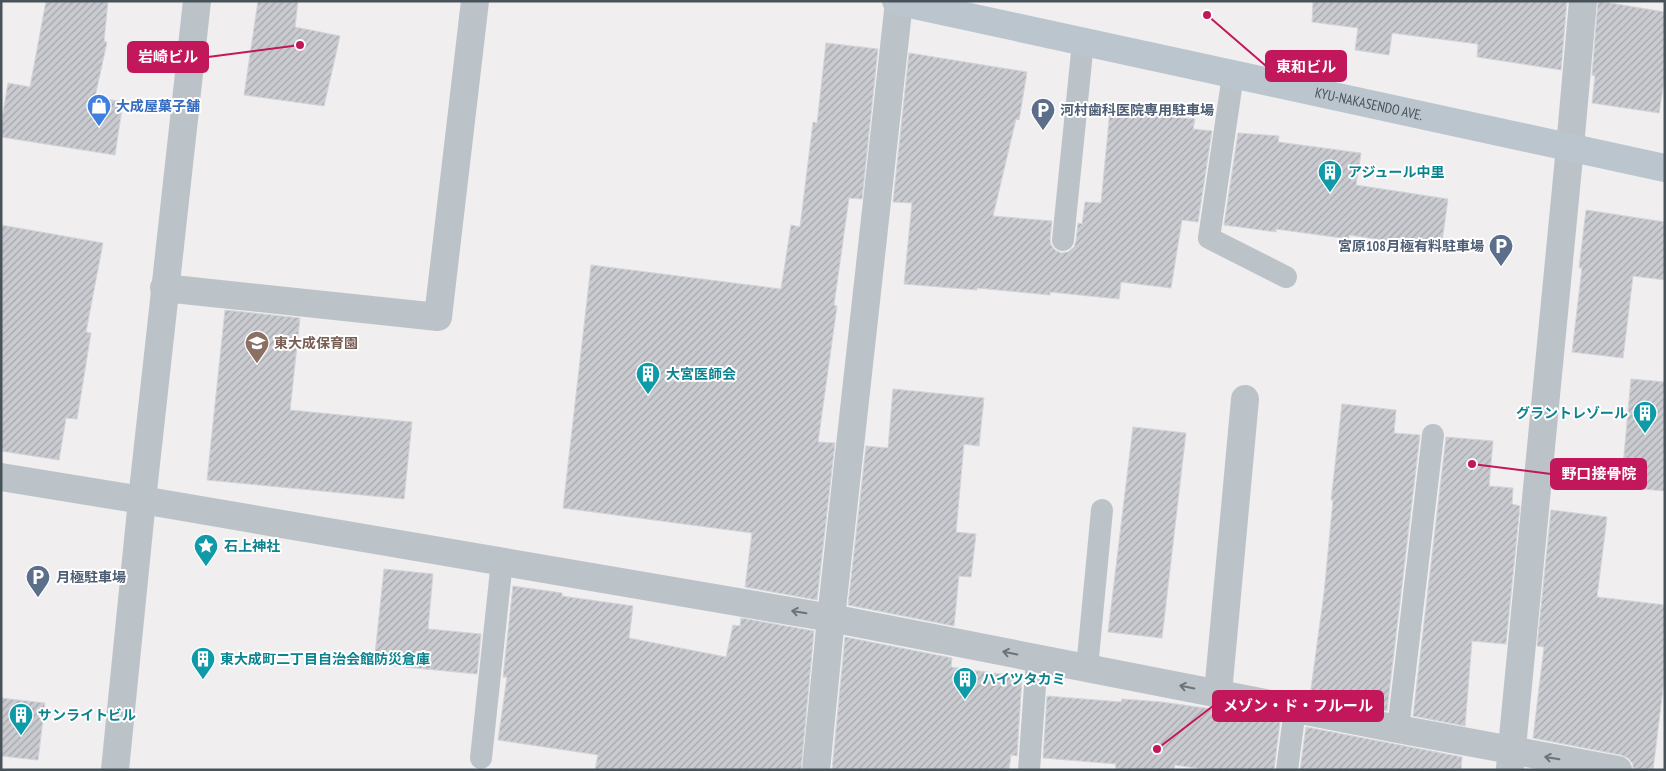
<svg xmlns="http://www.w3.org/2000/svg" width="1666" height="771" font-family="'PT Sans Narrow','Noto Sans JP',sans-serif">
<style>
.building{fill:url(#building-hatch);stroke:#d2d5d9}
.lines{fill:none;stroke-linecap:round;stroke-linejoin:round}
.service{stroke:#bbc3c9;stroke-width:22}
.minor{stroke:#bbc3c9;stroke-width:28}
.tertiary{stroke:#bbc3c9;stroke-width:28}
.secondary{stroke:#bbc5ce;stroke-width:28}
.oneway{stroke:#6a747b}
.labels{text-anchor:middle;dominant-baseline:central;stroke-width:4;stroke-linejoin:round;paint-order:stroke}
.street-label{font-size:14px;fill:#485259;stroke:#fff}
.shop-label{font-size:14px;font-weight:bold;fill:#366cbe;stroke:#fff;text-anchor:start}
.service-label{font-size:14px;font-weight:bold;fill:#4e5e75;stroke:#fff;text-anchor:start}
.culture-label{font-size:14px;font-weight:bold;fill:#0d838f;stroke:#fff;text-anchor:start}
.education-label{font-size:14px;font-weight:bold;fill:#785e54;stroke:#fff;text-anchor:start}
.leader{fill:none;stroke:#c2185b;stroke-width:2}
.callout-dot{fill:#c2185b;stroke:#fff;stroke-width:2}
.callout{fill:#c2185b;stroke:#c2185b;stroke-width:2}
.callout-label{font-size:15px;text-anchor:middle;font-weight:bold;fill:#fff}
</style>
<defs>
<pattern id="building-hatch" width="6" height="6" patternUnits="userSpaceOnUse" patternTransform="scale(1.25)"><rect width="6" height="6" fill="#c9cbd0"/><path d="M-1 1l2-2M0 6l6-6M5 7l2-2" fill="none" stroke="#a5a7ac"/></pattern>
</defs>
<rect width="100%" height="100%" fill="#f0eeee"/>
<g class="building">
<path d="M46 1H108L104 41 107 42 95 97 123 102 115 155 1 137V125L8 83 30 87Z"/>
<path d="M258 1H298L295 27 340 36 324 106 244 95Z"/>
<path d="M1313 1H1567L1561 70 1477 57 1478 44 1392 33 1389 55 1355 50 1358 28 1312 22Z"/>
<path d="M1598 1 1665 12V75L1659 113 1592 103 1595 76 1592 75Z"/>
<path d="M826 43 878 49 862 199 849 198 834 305 837 306 818 442 835 443 817 600 745 587 752 533 563 508 591 265 781 289 791 225 800 227 813 122 817 123Z"/>
<path d="M909 53 1027 72 1019 120 1016 119 993 216 1052 221 1050 239 1051 245 1055 250 1061 253 1068 252 1074 247 1076 241 1078 223 1082 224 1085 202 1101 203 1110 110 1195 119 1193 129 1212 131 1198 222 1182 220 1171 288 1121 282 1119 299 1050 292V295L977 288V290L904 284 912 203 893 202Z"/>
<path d="M1238 133 1279 136 1278 142 1361 153 1356 185 1448 199 1441 249 1349 235V239L1276 229V232L1224 225Z"/>
<path d="M1586 210 1665 222V280L1633 276 1623 358 1572 352 1582 268H1579Z"/>
<path d="M1 225 103 243 86 332 91 333 77 419 66 418 59 460 1 451Z"/>
<path d="M225 310 300 318 290 410 412 422 404 499 207 480Z"/>
<path d="M1631 379 1665 382V491L1621 487Z"/>
<path d="M893 389 984 398 979 446 964 444 956 532 976 534 971 577 959 576 954 626 848 605 866 446 888 448Z"/>
<path d="M1342 404 1396 410 1394 433 1420 435 1387 711 1310 696 1324 593 1333 500H1331Z"/>
<path d="M1133 427 1186 433 1162 638 1108 632Z"/>
<path d="M1446 437 1493 441 1489 486 1513 488 1512 504 1520 506 1506 644 1472 641 1465 726 1413 716Z"/>
<path d="M1551 510 1607 517 1597 597 1665 605V672L1653 770H1633V764L1628 758 1621 755 1533 738 1544 647 1537 646Z"/>
<path d="M384 569 433 574 428 629 481 634 477 674 374 664Z"/>
<path d="M513 586 562 593V596L633 606 629 638 726 657 733 625 740 626 741 618 814 631 801 770H595L598 755 498 740 507 677H503Z"/>
<path d="M845 637 952 658 951 667 1022 677 1017 756 1011 755 1009 770H832Z"/>
<path d="M1047 696 1121 702 1122 699 1162 702 1226 711 1280 722 1274 770H1209L1175 765 1174 770H1115L1116 764 1043 758Z"/>
<path d="M1 698 45 703 38 760 1 756Z"/>
<path d="M1306 727 1462 757 1461 770H1300Z"/>
</g>
<g class="lines">
<g class="service">
<path d="M1233 75 1209 238 1286 277"/>
<path d="M1063 240 1083 42"/>
<path d="M1087 668 1102 510"/>
<path d="M1398 729 1433 435"/>
<path d="M481 758 502 561"/>
<path d="M1029 770 1037 658"/>
<path d="M1287 770 1295 709"/>
</g>
<g class="minor">
<path d="M164 288 438 317 475 1"/>
<path d="M1 477 142 500 831 618 1398 729 1618 770"/>
<path d="M1218 693 1245 399"/>
<path d="M1510 768 1570 147"/>
<path d="M816 770 831 618 899 2"/>
</g>
<g class="tertiary">
<path d="M1570 147 1583 1"/>
<path d="M115 770 142 500 197 1"/>
</g>
<path class="secondary" id="s1" d="M896 1 1665 168"/>
</g>
<defs><path id="oneway-shaft" d="M-6 0H5M1.5-3L5.5 0L1.5 3" fill="none" stroke-width="1.6" stroke-linecap="round" stroke-linejoin="round" transform="scale(1.25)"/></defs>
<g class="oneway">
<use href="#oneway-shaft" transform="translate(799 612) rotate(-170)"/>
<use href="#oneway-shaft" transform="translate(1010 653) rotate(-169)"/>
<use href="#oneway-shaft" transform="translate(1187 687) rotate(-169)"/>
<use href="#oneway-shaft" transform="translate(1552 758) rotate(-170)"/>
</g>
<defs>
<symbol id="shop-pin" viewBox="-11 -11 22 30"><path d="M0 17L-7.5 6A9.5 9.5 0 1 1 7.5 6Z" fill="#3f7fe0" stroke="#fff"/><path d="M-5-2.5h2.3a2.7 3.5 0 0 1 5.4 0H5L5.5 6h-11ZM-1.5-2.5h3a1.5 2.3 0 0 0-3 0Z" fill="#fff"/></symbol>
<symbol id="parking-pin" viewBox="-11 -11 22 30"><path d="M0 17L-7.5 6A9.5 9.5 0 1 1 7.5 6Z" fill="#5c6f8a" stroke="#fff"/><path d="M-3.5-5.5H1a3.5 3.5 0 0 1 0 7H-1V5.5H-3.5ZM-1-3.4V-.6H.8a1.4 1.4 0 0 0 0-2.8Z" fill="#fff"/></symbol>
<symbol id="building-pin" viewBox="-11 -11 22 30"><path d="M0 17L-7.5 6A9.5 9.5 0 1 1 7.5 6Z" fill="#0f9aa8" stroke="#fff"/><path d="M-4-6H4V6H1V3H-1V6H-4ZM-2.5-4.3h1.7v1.8h-1.7ZM.8-4.3h1.7v1.8H.8ZM-2.5-1h1.7V.8h-1.7ZM.8-1h1.7V.8H.8Z" fill="#fff"/></symbol>
<symbol id="school-pin" viewBox="-11 -11 22 30"><path d="M0 17L-7.5 6A9.5 9.5 0 1 1 7.5 6Z" fill="#8d6e63" stroke="#fff"/><path d="M0-5L7-2L0 1L-7-2ZM-4 1L0 2.5L4 1V4Q0 6-4 4Z" fill="#fff"/></symbol>
<symbol id="sight-pin" viewBox="-11 -11 22 30"><path d="M0 17L-7.5 6A9.5 9.5 0 1 1 7.5 6Z" fill="#0f9aa8" stroke="#fff"/><path d="M0-6L1.8-2.2L6-1.7L2.9 1.2L3.7 5.4L0 3.3L-3.7 5.4L-2.9 1.2L-6-1.7L-1.8-2.2Z" fill="#fff"/></symbol>
</defs>
<g fill-rule="evenodd">
<use href="#shop-pin" x="85" y="92" width="28" height="38"/>
<use href="#parking-pin" x="1029" y="96" width="28" height="38"/>
<use href="#building-pin" x="1316" y="158" width="28" height="38"/>
<use href="#parking-pin" x="1487" y="232" width="28" height="38"/>
<use href="#school-pin" x="243" y="329" width="28" height="38"/>
<use href="#building-pin" x="634" y="360" width="28" height="38"/>
<use href="#building-pin" x="1631" y="399" width="28" height="38"/>
<use href="#sight-pin" x="192" y="532" width="28" height="38"/>
<use href="#parking-pin" x="24" y="563" width="28" height="38"/>
<use href="#building-pin" x="189" y="645" width="28" height="38"/>
<use href="#building-pin" x="951" y="665" width="28" height="38"/>
<use href="#building-pin" x="7" y="701" width="28" height="38"/>
</g>
<g class="labels">
<g class="street-label">
<text stroke="none"><textPath href="#s1" startOffset="484">KYU-NAKASENDO AVE.</textPath></text>
</g>
<g class="shop-label">
<text x="116" y="106">大成屋菓子舗</text>
</g>
<g class="service-label">
<text x="1060" y="110">河村歯科医院専用駐車場</text>
<text x="1484" y="246" text-anchor="end">宮原108月極有料駐車場</text>
<text x="56" y="577">月極駐車場</text>
</g>
<g class="culture-label">
<text x="1348" y="172">アジュール中里</text>
<text x="666" y="374">大宮医師会</text>
<text x="1628" y="413" text-anchor="end">グラントレゾール</text>
<text x="224" y="546">石上神社</text>
<text x="220" y="659">東大成町二丁目自治会館防災倉庫</text>
<text x="982" y="679">ハイツタカミ</text>
<text x="38" y="715">サンライトビル</text>
</g>
<g class="education-label">
<text x="274" y="343">東大成保育園</text>
</g>
</g>
<path class="leader" d="M300 45L208 57M1207 15L1266 66M1472 464L1551 474M1157 749L1213 706"/>
<g class="callout-dot">
<circle cx="300" cy="45" r="5"/>
<circle cx="1207" cy="15" r="5"/>
<circle cx="1472" cy="464" r="5"/>
<circle cx="1157" cy="749" r="5"/>
</g>
<g class="callout">
<rect x="128" y="42" width="80" height="30" rx="5"/>
<rect x="1266" y="51" width="80" height="30" rx="5"/>
<rect x="1551" y="459" width="95" height="30" rx="5"/>
<rect x="1213" y="691" width="170" height="30" rx="5"/>
</g>
<g class="callout-label">
<text x="168" y="62">岩崎ビル</text>
<text x="1306" y="72">東和ビル</text>
<text x="1599" y="479">野口接骨院</text>
<text x="1298" y="711">メゾン・ド・フルール</text>
</g>
<rect width="1666" height="771" fill="none" stroke="#485259" stroke-width="5"/>
</svg>
